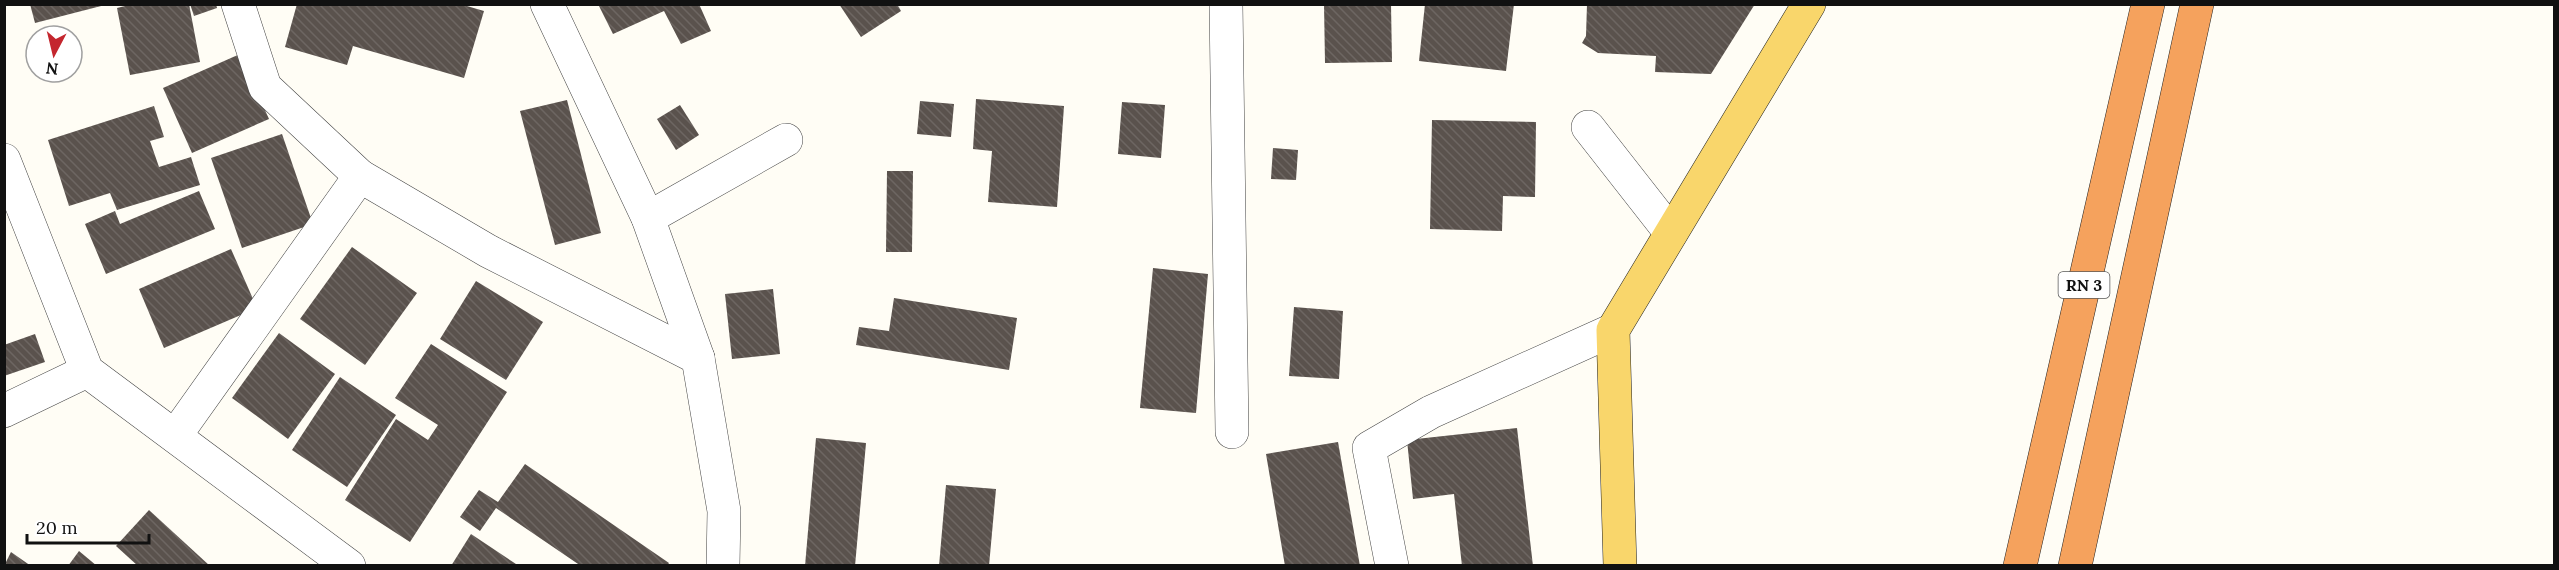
<svg xmlns="http://www.w3.org/2000/svg" width="2559" height="570" font-family="Lora,serif">
<style>
.building{fill:url(#building-back-hatch)}
.lines{fill:none;stroke-linecap:round;stroke-linejoin:round}
.minor-casing{stroke:#444;stroke-width:34}
.major-casing{stroke:#222;stroke-width:34}
.highway-casing{stroke:#222;stroke-width:34}
.minor{stroke:#fff;stroke-width:33}
.major{stroke:#f9d66b;stroke-width:33}
.highway{stroke:#f5a25d;stroke-width:33}
.labels{text-anchor:middle;dominant-baseline:central;stroke-width:6;stroke-linejoin:round;paint-order:stroke}
.shield{fill:#fff;stroke:#585858;stroke-width:1.5}
.shield-label{font-size:16px;font-weight:bold;fill:#111}
</style>
<defs>
<pattern id="building-back-hatch" width="6" height="6" patternUnits="userSpaceOnUse" patternTransform="scale(1.5)"><rect width="6" height="6" fill="#5a524d"/><path d="M-1 5l2 2M0 0l6 6M5-1l2 2" fill="none" stroke="#6d6662"/></pattern>
</defs>
<rect width="100%" height="100%" fill="#fffdf5"/>
<g class="building">
<path d="M30 4H105V5L35 23Z"/>
<path d="M133 4H189L200 62 130 75 117 8Z"/>
<path d="M190 4H216L217 8 194 16Z"/>
<path d="M297 4H460L484 11 464 78 353 46 347 65 285 47Z"/>
<path d="M598 4H699L711 31 681 44 664 11 613 34Z"/>
<path d="M839 4H897L901 11 861 37Z"/>
<path d="M1324 4H1391L1392 62 1325 63Z"/>
<path d="M1425 4H1514L1506 71 1419 61Z"/>
<path d="M1587 4H1755L1711 74 1655 72 1656 56 1598 53 1582 43 1586 36Z"/>
<path d="M240 54 269 119 192 153 163 88Z"/>
<path d="M976 99 1064 106 1057 207 988 202 992 151 973 149Z"/>
<path d="M567 100 601 233 555 245 520 111Z"/>
<path d="M920 101 954 104 951 137 917 134Z"/>
<path d="M1122 102 1165 105 1161 158 1118 154Z"/>
<path d="M680 105 699 135 676 150 657 119Z"/>
<path d="M154 106 164 137 150 141 159 167 191 157 200 185 117 210 110 193 69 206 48 140Z"/>
<path d="M1432 120 1536 122 1535 197 1503 196 1502 231 1430 229Z"/>
<path d="M282 134 313 224 242 248 211 158Z"/>
<path d="M1273 148 1298 150 1296 180 1271 179Z"/>
<path d="M887 171H913L912 252H886Z"/>
<path d="M199 191 215 229 106 274 85 224 115 211 120 224Z"/>
<path d="M352 247 417 293 365 365 300 319Z"/>
<path d="M231 249 257 308 164 348 139 289Z"/>
<path d="M1153 268 1208 274 1196 413 1140 408Z"/>
<path d="M476 281 543 322 506 380 440 339Z"/>
<path d="M773 289 780 354 732 359 725 294Z"/>
<path d="M894 298 1017 318 1009 370 856 345 859 327 889 331Z"/>
<path d="M1294 307 1343 311 1339 379 1289 376Z"/>
<path d="M279 333 335 374 288 439 232 398Z"/>
<path d="M35 334 45 362 4 376V345Z"/>
<path d="M431 344 507 392 410 542 345 500 396 419 428 440 438 425 395 398Z"/>
<path d="M340 377 396 415 347 487 292 450Z"/>
<path d="M1517 428 1533 566H1462L1454 494 1413 499 1407 440Z"/>
<path d="M816 438 866 443 855 566H805Z"/>
<path d="M1338 442 1360 566H1285L1266 454Z"/>
<path d="M525 464 669 563 667 566H581L496 508 480 531 460 517 479 490 498 502Z"/>
<path d="M946 485 996 489 989 566H939Z"/>
<path d="M149 510 210 566H138L116 546Z"/>
<path d="M471 534 519 566H451Z"/>
<path d="M79 551 97 566H68Z"/>
<path d="M11 552 31 566H4Z"/>
</g>
<g class="lines">
<defs>
<g id="minor">
<path d="M238 4 265 87 360 176 488 251 698 358"/>
<path d="M547 4 648 218 698 358 724 511 723 566"/>
<path d="M1226 4 1232 432"/>
<path d="M1588 127 1671 233"/>
<path d="M4 160 87 371 349 566"/>
<path d="M648 218 786 140"/>
<path d="M4 411 87 371"/>
<path d="M175 436 360 176"/>
<path d="M1392 566 1369 448 1431 412 1613 330"/>
</g>
<path id="major" d="M1620 566 1613 330 1809 4"/>
<g id="highway">
<path d="M2020 566 2148 4"/>
<path d="M2075 566 2197 4"/>
</g>
</defs>
<use href="#minor" class="minor-casing"/>
<use href="#major" class="major-casing"/>
<use href="#highway" class="highway-casing"/>
<use href="#minor" class="minor"/>
<use href="#major" class="major"/>
<use href="#highway" class="highway"/>
</g>
<g class="labels">
<rect class="shield" x="2058.5" y="272" width="51" height="26" rx="4.5"/>
<g class="shield-label">
<text x="2084" y="285">RN 3</text>
</g>
</g>
<rect width="2559" height="570" fill="none" stroke="#111111" stroke-width="12"/>
<g transform="translate(54 54) rotate(187)"><circle r="28" fill="#ffffff" stroke="#a0a0a0" stroke-width="1.5"/>
<path d="M0-4.5L10 22L0 15L-10 22Z" fill="#c4262e"/>
<text y="-9" font-size="16" font-weight="bold" text-anchor="middle" fill="#111111">N</text>
</g>
<path d="M27 534v9h122v-9" fill="none" stroke="#111111" stroke-width="3"/>
<text x="36" y="534" font-size="18" fill="#111111" stroke="#ffffff" stroke-width="4.5" paint-order="stroke">20 m</text>
</svg>
